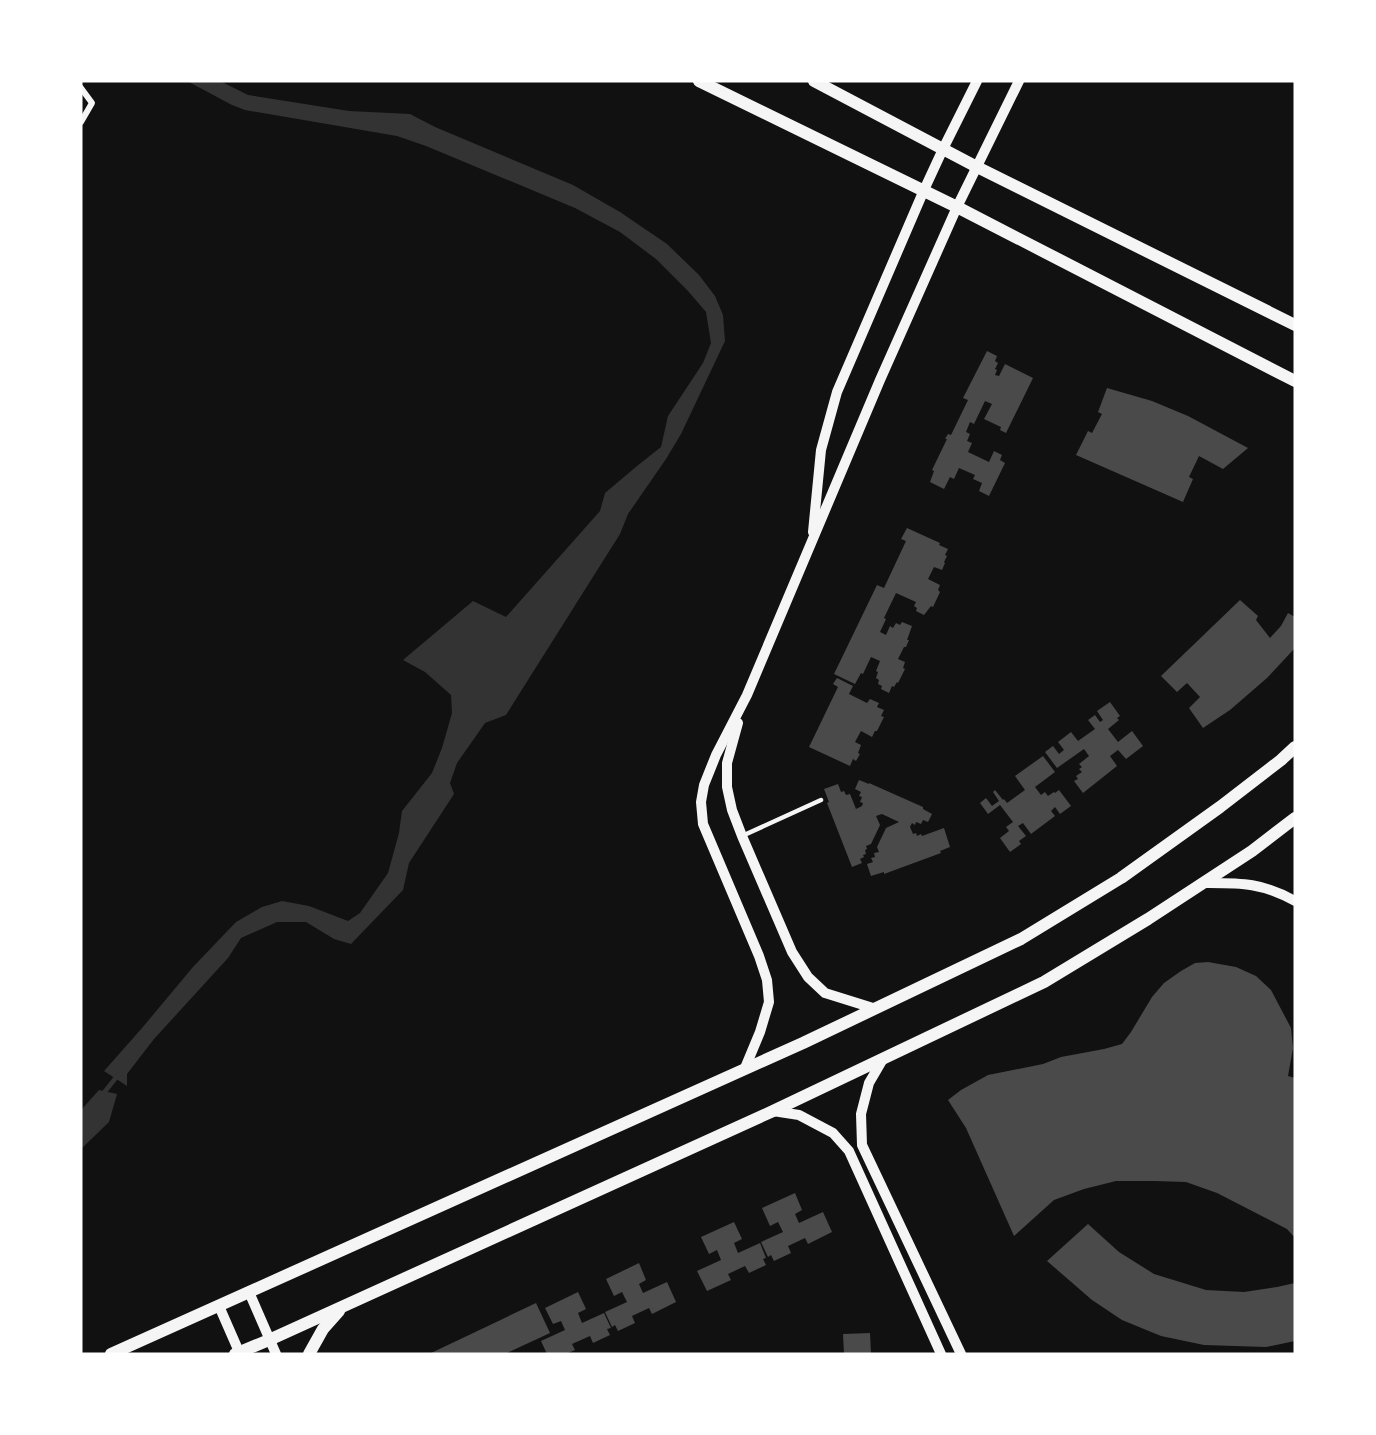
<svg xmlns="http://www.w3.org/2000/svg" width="1376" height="1435" font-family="'Roboto Serif',serif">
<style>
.water{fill:#333}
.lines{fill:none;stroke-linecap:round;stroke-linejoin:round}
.stream{stroke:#333;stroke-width:4.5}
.building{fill:#4a4a4a}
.service{stroke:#f5f5f5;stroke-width:4.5}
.minor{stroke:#f5f5f5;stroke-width:6}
.tertiary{stroke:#f5f5f5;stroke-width:10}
.secondary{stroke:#f5f5f5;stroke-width:12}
</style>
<rect width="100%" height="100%" fill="#111"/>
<g class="water">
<path d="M187 81H220L248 95 349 111 410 114 435 127 573 185 620 212 667 244 699 275 715 296 723 315 725 341 681 434 666 459 628 514 620 534 506 715 485 723 457 763 450 783 454 794 409 863 403 890 351 944 334 939 306 922H277L241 938 228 958 154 1039 127 1074V1086L104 1071 142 1028 193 967 236 922 262 907 282 901 309 906 348 921 360 913 388 873 399 833 402 811 432 773 442 748 452 713 451 695 425 672 403 660 473 601 506 617 600 511 605 493 637 466 661 447 668 416 703 363 711 343 706 312 688 291 656 259 620 232 575 208 426 146 397 136 245 110 232 105Z"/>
<path d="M99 1090 117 1094 109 1122 81 1149V1110Z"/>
</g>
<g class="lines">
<path class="stream" d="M103 1094 118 1075"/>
</g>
<g class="building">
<path d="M987 351 997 356 995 361 998 363 995 369 997 370 995 375 999 376 1005 364 1033 378 1006 433 1000 430 1001 427 984 419 992 404 985 401 974 424 970 422 966 432 970 434 967 441 972 443 968 452 989 462 994 451 1002 455 1000 460 1005 463 989 496 979 491 982 483 973 479 975 475 959 468 954 479 950 477 944 489 930 482 934 471 932 470 947 439H945L948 434 951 435 968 400 963 398Z"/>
<path d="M1107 388 1152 401 1188 416 1248 448 1223 469 1199 456 1189 477 1193 479 1183 502 1076 455 1088 431 1092 433 1102 414 1098 412Z"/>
<path d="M907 528 940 543 939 545 948 549 945 555 947 556 944 562 945 563 942 570 934 567 928 579 940 585 938 590 940 592 933 607 931 606 924 615 916 611 917 608 914 606 916 602 896 593 884 618 886 619 880 632 886 635 890 626 893 628 896 623 900 625 902 622 912 626 907 640H909L906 647H904L898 659 905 662 903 668 905 669 898 683 897 682 894 687 892 686 889 693 881 689 882 686 878 684 879 680 876 678 878 672 876 671 880 661 871 657 863 674 861 673 855 684 834 674 877 585 884 588 906 541 901 539Z"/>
<path d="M1240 600 1258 616 1256 620 1270 638 1281 626 1288 613 1295 617V648L1267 678 1230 710 1203 728 1189 708 1200 697 1187 683 1177 692 1161 676Z"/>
<path d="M837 678 853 686 849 694 867 703 870 699 879 703 877 707 884 710 881 716 884 717 877 731H875L872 737 861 731 855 742 861 745 858 753 860 754 856 761 853 759 850 766 809 747 838 687 833 684Z"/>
<path d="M1110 702 1120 716 1117 718 1119 720 1108 729 1118 742 1132 731 1143 746 1126 759 1118 750 1110 756 1117 766 1083 793 1074 781 1078 779 1076 776 1082 772 1079 769 1082 767 1079 764 1089 756 1084 749 1057 768 1045 752 1053 746 1059 754 1064 750 1058 742 1071 732 1078 741 1095 729 1088 720 1095 715 1100 722 1103 720 1097 711Z"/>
<path d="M1043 756 1055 772 1035 787 1041 795 1045 792 1048 796 1054 792 1055 793 1059 790 1071 806 1060 814 1055 807 1051 811 1055 816 1031 834 1023 823 1018 826 1026 836 1019 841 1021 844 1010 852 1000 838 1009 831 1006 827 1013 822 1000 805 988 814 980 803 986 798 992 806 999 801 993 792 995 790 1003 800 1004 799 1007 803 1025 790 1015 776Z"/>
<path d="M859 780 869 784V783L923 807V809L932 814 928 822 923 820 921 824 916 822 915 825 912 823 910 827 913 834 916 833 917 836 921 834 922 836 944 828 950 847 940 851 941 853 884 874V872L871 876 867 864 873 862 871 858 875 857 874 853 879 852 877 847 886 828 899 822 882 814 876 816 880 825 871 844 866 846 867 849 865 850 866 854 863 855 864 857 860 859 862 863 852 867 827 803 829 802 824 789 838 784 841 792 844 791 846 795 850 794 856 809 862 806 863 803 860 802 862 797 859 796 861 792 855 789Z"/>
<path d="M1208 962 1236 967 1256 976 1271 990 1291 1028 1293 1048 1288 1076 1295 1078V1238L1287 1229 1217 1193 1186 1182 1155 1181H1116L1084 1189 1054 1200 1014 1236 966 1128 948 1100 961 1090 988 1075 1043 1064 1061 1057 1104 1049 1122 1044 1131 1032 1152 997 1164 983 1181 971 1195 963Z"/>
<path d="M795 1193 802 1210 795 1214 799 1223 823 1212 832 1232 808 1244 805 1238 788 1246 791 1253 774 1261 771 1255 768 1257 761 1242 783 1232 778 1222 770 1226 762 1208Z"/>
<path d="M734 1222 742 1239 734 1243 738 1253 760 1243 766 1258 763 1259 766 1265 749 1273 745 1266 728 1274 731 1280 707 1291 697 1271 721 1260 717 1250 709 1254 701 1237Z"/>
<path d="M1088 1224 1119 1252 1154 1274 1206 1290 1244 1292 1277 1287 1295 1283V1341L1266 1347 1204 1345 1161 1336 1122 1320 1092 1300 1047 1261Z"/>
<path d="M639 1263 646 1280 639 1284 643 1293 667 1282 676 1302 652 1314 649 1308 632 1316 635 1323 618 1331 615 1325 612 1327 605 1312 627 1302 622 1292 614 1296 606 1279Z"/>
<path d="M578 1292 586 1309 578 1313 582 1323 604 1313 611 1328 607 1329 610 1335 593 1343 590 1336 572 1344 575 1350 566 1354H547L541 1341 565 1330 561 1321 553 1324 545 1308Z"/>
<path d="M536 1303 550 1333 505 1354H429Z"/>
<path d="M870 1333 871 1354H844L843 1334Z"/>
</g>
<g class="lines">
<path class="service" d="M742 836 821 800"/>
<path class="minor" d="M81 88 92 103 81 122"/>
<g class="tertiary">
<path d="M813 532 821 450 837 392 924 190 943 149 977 81"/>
<path d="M738 723 727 763V787L732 810 742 836 792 952 808 977 825 993 873 1008"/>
<path d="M1203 883C1240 883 1261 882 1295 901"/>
<path d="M883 1059 869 1083 861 1114 862 1145 961 1354"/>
<path d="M745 1068 760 1032 769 1002 767 980 759 956 703 824 701 802 704 785 716 755 747 695 880 380 957 207 1019 81"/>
<path d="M773 1111 799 1115 833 1133 849 1151 941 1354"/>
<path d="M249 1292 276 1354"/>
<path d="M219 1306 240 1354"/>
</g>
<g class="secondary">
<path d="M699 81 957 207 1295 381"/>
<path d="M814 81 977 167 1295 325"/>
<path d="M111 1354 803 1043 1021 939 1121 878 1220 807 1281 760 1295 747"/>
<path d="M235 1354 269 1340 773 1111 1044 982 1148 919 1252 851 1295 818"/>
<path d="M309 1354 323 1329 339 1311"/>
</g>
</g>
<rect width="1376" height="1435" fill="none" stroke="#ffffff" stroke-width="165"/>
</svg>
